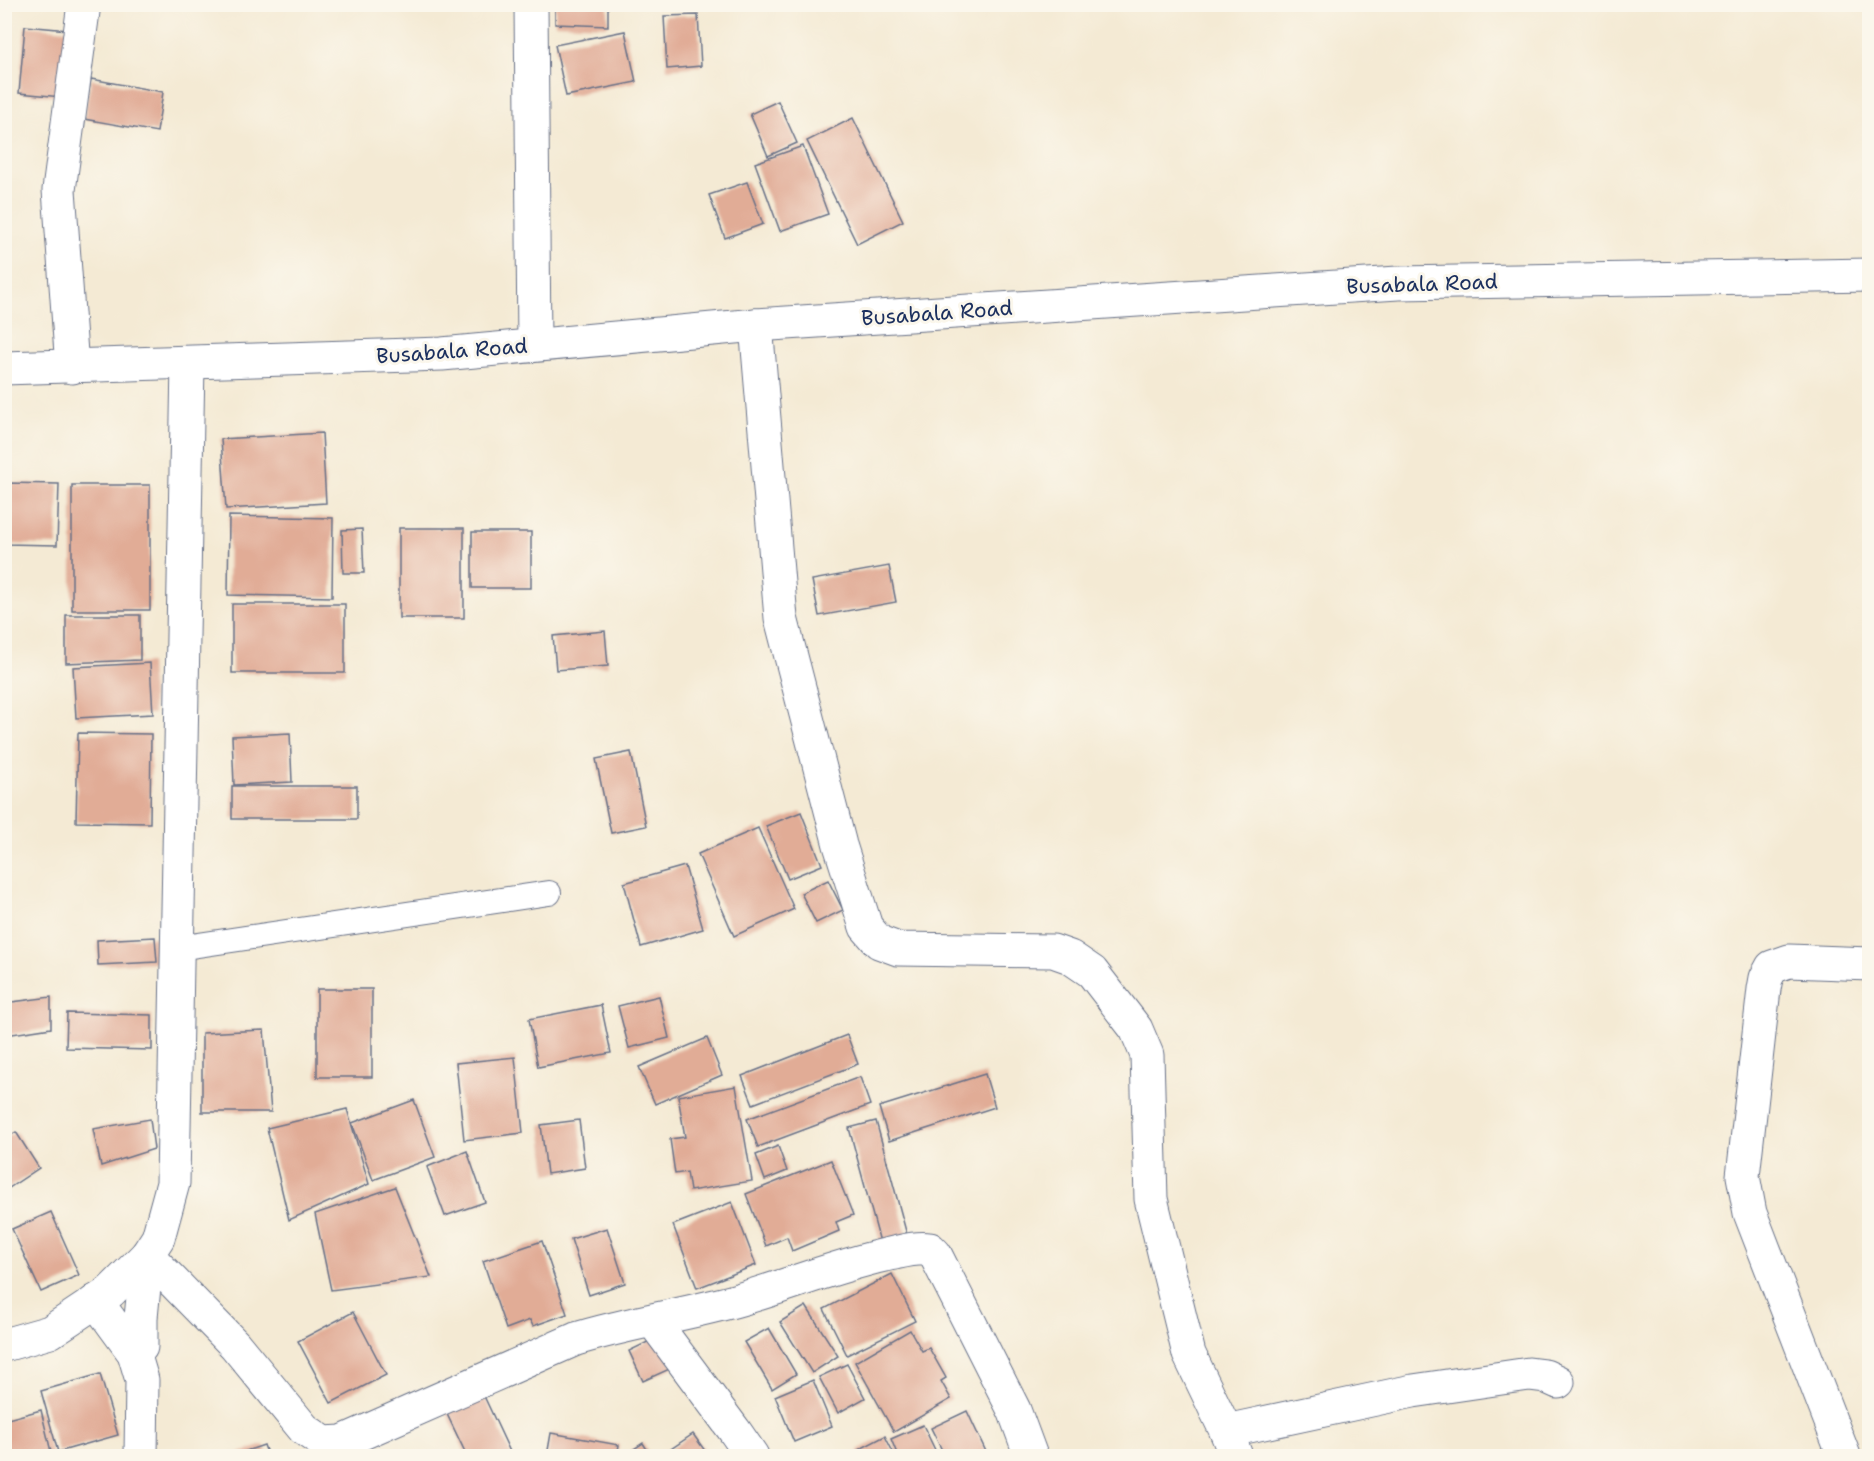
<svg xmlns="http://www.w3.org/2000/svg" width="1874" height="1461" font-family="'Shantell Sans',sans-serif">
<style>
.building{fill:#e1ac96}
.lines{fill:none;stroke-linecap:round;stroke-linejoin:round}
.lane-casing{stroke:#677087;stroke-width:26}
.street-casing{stroke:#677087;stroke-width:35}
.secondary-casing{stroke:#677087;stroke-width:35}
.lane{stroke:#fff;stroke-width:24}
.street{stroke:#fff;stroke-width:33}
.secondary{stroke:#fff;stroke-width:33}
.labels{text-anchor:middle;dominant-baseline:central;stroke-width:6;stroke-linejoin:round;paint-order:stroke}
.street-label{font-size:21px;fill:#1b2f5e;stroke:#fbf7ec}
</style>
<rect width="100%" height="100%" fill="#fbf7ec"/>
<filter id="ink" filterUnits="userSpaceOnUse"><feTurbulence type="fractalNoise" baseFrequency=".0167" numOctaves="2"/><feDisplacementMap in="SourceGraphic" scale="12" xChannelSelector="R" yChannelSelector="G"/><feConvolveMatrix kernelMatrix="1 2 1 2 8 2 1 2 1" color-interpolation-filters="sRGB"/></filter>
<filter id="wash" filterUnits="userSpaceOnUse"><feTurbulence type="fractalNoise" baseFrequency=".008" numOctaves="4" result="noise"/><feDisplacementMap in="SourceGraphic" scale="24" xChannelSelector="R" yChannelSelector="G"/><feGaussianBlur stdDeviation="1.35" result="paint"/><feColorMatrix in="noise" values="0 0 0 0 0 0 0 0 0 0 0 0 0 0 0 0 0 1.4 0 .05"/><feComposite in="paint" operator="in"/></filter>
<g filter="url(#wash)">
<rect width="100%" height="100%" fill="#f4ead4"/>
<g id="blocks">
<g class="building">
<path d="M555 4H608V26L555 24Z"/>
<path d="M698 15 701 66 667 69 664 16Z"/>
<path d="M25 26 68 30 62 97 19 93Z"/>
<path d="M625 31 636 82 566 96 555 45Z"/>
<path d="M91 79 163 92 157 132 84 119Z"/>
<path d="M778 101 797 143 768 156 750 114Z"/>
<path d="M853 118 903 221 857 244 807 141Z"/>
<path d="M803 146 828 214 780 231 755 163Z"/>
<path d="M747 182 763 224 725 238 709 195Z"/>
<path d="M322 433 326 503 226 509 221 439Z"/>
<path d="M4 483 59 484 57 545 4 544Z"/>
<rect x="72" y="485" width="78" height="125"/>
<path d="M229 516 333 518 332 597 228 595Z"/>
<rect x="399" y="528" width="65" height="90"/>
<path d="M362 529 364 573H343L342 530Z"/>
<rect x="472" y="532" width="59" height="56"/>
<path d="M889 566 896 602 819 616 812 580Z"/>
<rect x="232" y="604" width="113" height="69"/>
<path d="M66 615H140V660L66 663Z"/>
<path d="M605 631 608 666 556 670 553 636Z"/>
<path d="M150 663 153 714 76 718 73 667Z"/>
<path d="M78 733 151 734 150 823 76 822Z"/>
<path d="M290 733 292 782 234 785 232 736Z"/>
<path d="M631 752 646 826 611 833 596 759Z"/>
<rect x="232" y="786" width="125" height="33"/>
<path d="M801 812 822 865 788 879 766 826Z"/>
<path d="M758 828 794 909 734 936 698 854Z"/>
<path d="M685 866 703 929 641 947 624 883Z"/>
<path d="M828 880 843 910 816 923 801 893Z"/>
<path d="M155 937 157 962 98 965 97 940Z"/>
<rect x="317" y="989" width="55" height="88"/>
<path d="M659 996 669 1038 629 1048 618 1006Z"/>
<path d="M51 997V1028L6 1035 4 1003Z"/>
<path d="M601 1005 611 1053 538 1067 529 1019Z"/>
<path d="M67 1013 152 1015V1050L66 1048Z"/>
<path d="M264 1030 271 1112H202V1033Z"/>
<path d="M847 1035 858 1064 753 1104 742 1076Z"/>
<path d="M707 1038 722 1075 655 1104 639 1067Z"/>
<path d="M515 1057 523 1133 464 1140 456 1063Z"/>
<path d="M985 1074 995 1107 889 1141 879 1107Z"/>
<path d="M860 1077 870 1105 758 1147 747 1119Z"/>
<path d="M736 1086 752 1181 690 1191 687 1172 675 1174 670 1139 685 1137 678 1096Z"/>
<path d="M414 1100 435 1157 373 1180 352 1123Z"/>
<path d="M347 1109 369 1184 289 1220 267 1128Z"/>
<path d="M150 1119 154 1149 101 1166 93 1129Z"/>
<path d="M579 1120 585 1168 547 1174 541 1125Z"/>
<path d="M876 1121 907 1235 880 1242 849 1128Z"/>
<path d="M16 1132 39 1168 6 1190 4 1187V1139Z"/>
<path d="M778 1146 787 1171 765 1180 756 1155Z"/>
<path d="M467 1151 485 1202 445 1216 427 1167Z"/>
<path d="M831 1160 853 1215 836 1222 839 1231 792 1251 787 1237 766 1246 746 1194Z"/>
<path d="M395 1187 431 1277 331 1290 315 1214Z"/>
<path d="M732 1202 756 1265 697 1288 673 1225Z"/>
<path d="M51 1212 79 1275 41 1292 12 1229Z"/>
<path d="M607 1228 625 1283 589 1295 571 1239Z"/>
<path d="M542 1241 567 1314 533 1326 530 1320 506 1329 483 1261Z"/>
<path d="M892 1274 915 1321 847 1355 824 1309Z"/>
<path d="M806 1306 838 1356 812 1373 780 1322Z"/>
<path d="M353 1312 386 1375 331 1403 298 1341Z"/>
<path d="M769 1328 796 1374 772 1389 744 1342Z"/>
<path d="M910 1330 922 1351 929 1348 946 1378 941 1381 951 1399 894 1432 855 1362Z"/>
<path d="M660 1336 674 1367 643 1381 629 1351Z"/>
<path d="M847 1364 865 1398 838 1413 819 1377Z"/>
<path d="M100 1374 118 1435 58 1452 41 1391Z"/>
<path d="M813 1380 832 1426 794 1442 775 1396Z"/>
<path d="M483 1394 512 1456H467L446 1412Z"/>
<path d="M41 1410 52 1456H4V1420Z"/>
<path d="M967 1411 988 1456H945L931 1428Z"/>
<path d="M923 1425 938 1456H898L891 1439Z"/>
<path d="M551 1433 619 1445 617 1456H547Z"/>
<path d="M693 1434 708 1455 676 1456 671 1449Z"/>
<path d="M885 1436 895 1456H861L858 1450Z"/>
<path d="M643 1443 651 1456H623Z"/>
<path d="M264 1445 268 1456H231Z"/>
</g>
</g>
</g>
<g filter="url(#ink)">
<use href="#blocks" fill-opacity="0" stroke="#677087" stroke-width="1.5"/>
<g class="lines">
<defs>
<path id="lane" d="M178 948 549 893"/>
<g id="street">
<path d="M531 4 534 345"/>
<path d="M756 325 781 618 840 845 866 927 879 942 898 949 1053 951 1070 957 1092 972 1136 1029 1147 1055 1151 1199 1189 1354 1226 1431 1236 1456"/>
<path d="M72 367 59 190 84 4"/>
<path d="M147 1255 235 1345 304 1429 324 1443 342 1442 576 1339C630 1322 686 1315 741 1299 789 1285 836 1266 885 1255 901 1252 914 1247 930 1249L935 1254 1014 1410 1031 1456"/>
<path d="M96 1301 134 1353 142 1380 141 1456"/>
<path d="M653 1321 734 1430 752 1456"/>
<path d="M4 1345 50 1332 110 1292 147 1255 158 1238 173 1183 188 363"/>
<path d="M141 1347V1318L147 1255"/>
<path d="M1226 1431 1413 1391 1529 1374 1545 1376 1558 1382"/>
<path d="M1844 1456 1750 1213 1743 1176 1764 989 1766 978 1772 967 1789 961 1870 964"/>
</g>
<path id="secondary" d="M4 368 442 354 756 325 1398 283 1870 275"/>
</defs>
<use href="#lane" class="lane-casing"/>
<use href="#street" class="street-casing"/>
<use href="#secondary" class="secondary-casing"/>
<use href="#lane" class="lane"/>
<use href="#street" class="street"/>
<use href="#secondary" class="secondary"/>
</g>
</g>
<g class="labels">
<g class="street-label">
<text transform="translate(1422 284) rotate(-2)">Busabala Road</text>
<text transform="translate(937 313) rotate(-4)">Busabala Road</text>
<text transform="translate(452 351) rotate(-4)">Busabala Road</text>
</g>
</g>
<rect width="1874" height="1461" fill="none" stroke="#fbf7ec" stroke-width="24"/>
</svg>
